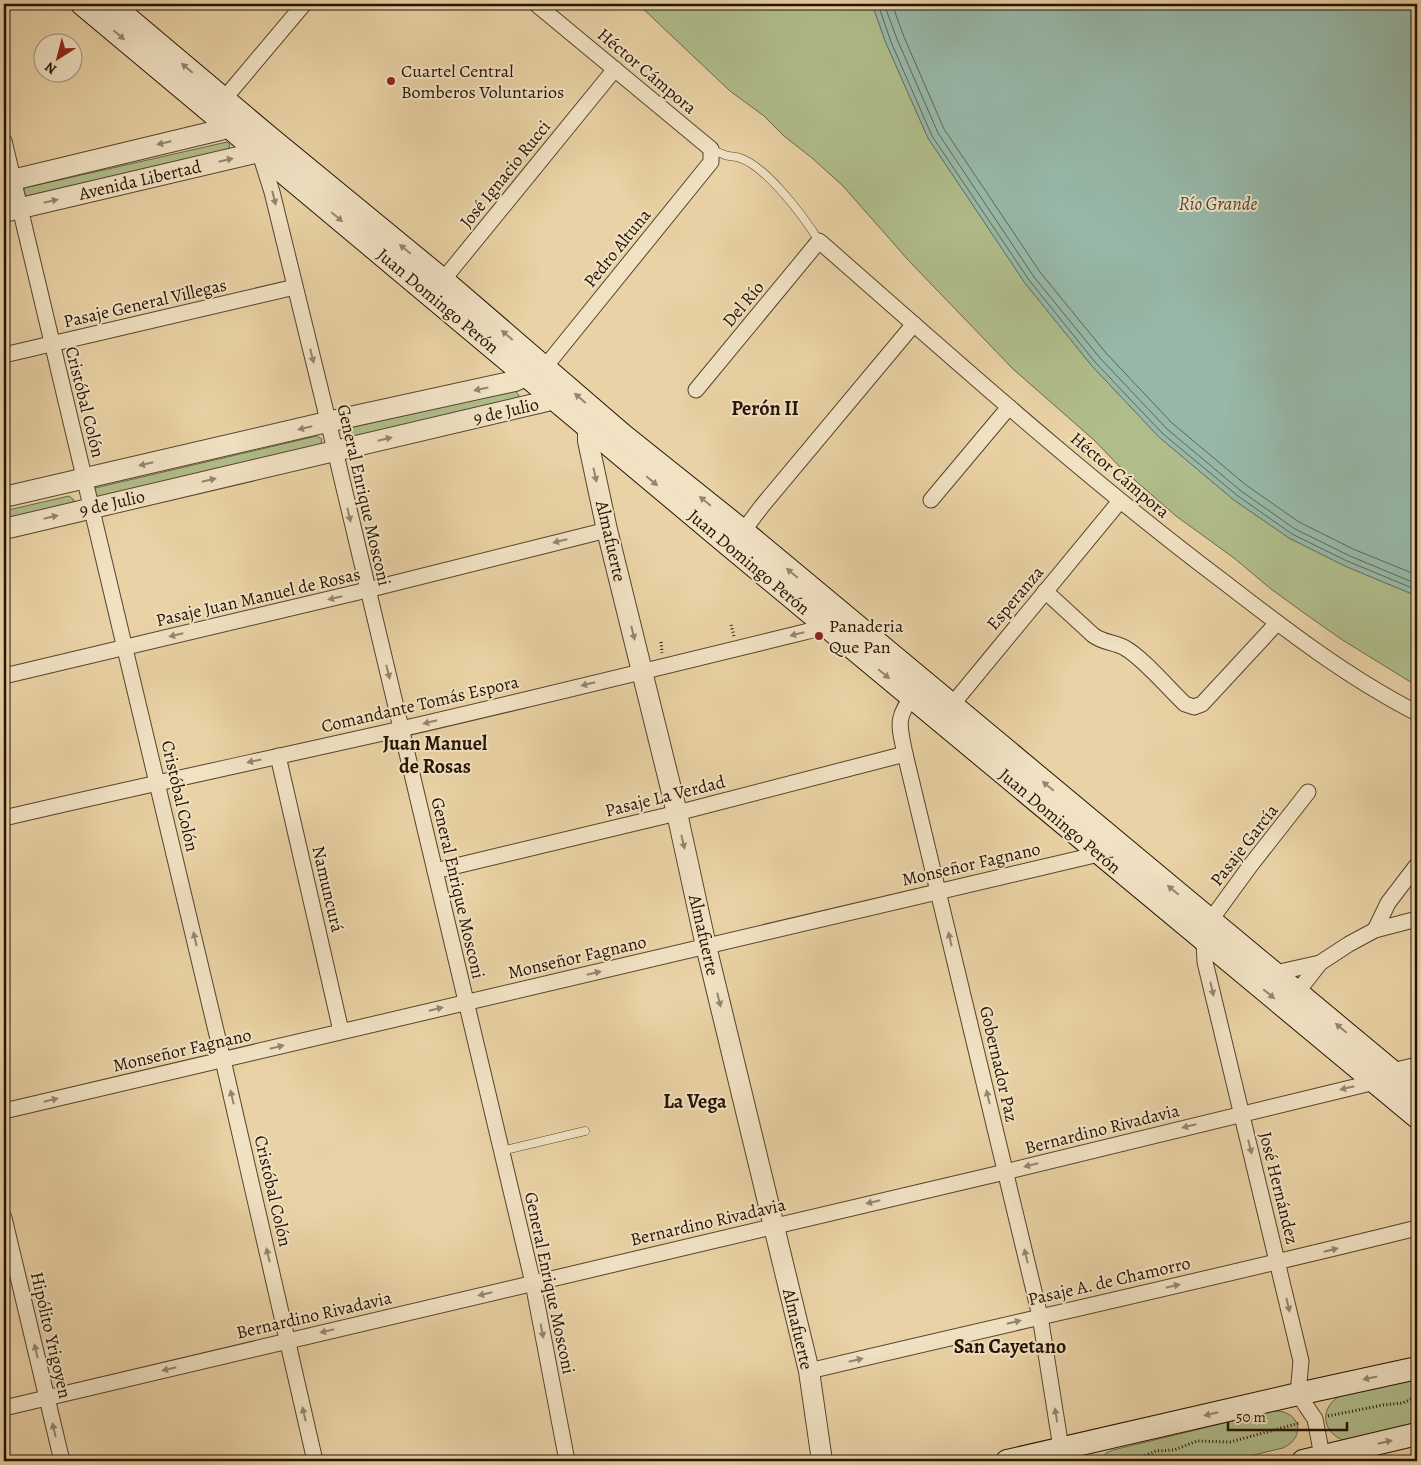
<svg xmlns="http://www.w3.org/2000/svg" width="1421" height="1465" font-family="Alegreya,serif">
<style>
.green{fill:#b0bd8b;stroke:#6a6846}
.water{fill:#97b8a8;stroke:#697666}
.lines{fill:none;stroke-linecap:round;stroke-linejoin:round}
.shore{stroke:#5e6655;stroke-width:1}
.service-casing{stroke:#56432b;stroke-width:9}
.minor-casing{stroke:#56432b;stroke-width:17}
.tertiary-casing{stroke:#56432b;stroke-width:22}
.secondary-casing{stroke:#251302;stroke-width:24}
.path{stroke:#251302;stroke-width:3;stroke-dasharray:1 2.5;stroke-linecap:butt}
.service{stroke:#f1e2c4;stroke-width:8}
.minor{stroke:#f1e2c4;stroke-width:15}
.tertiary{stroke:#f1e2c4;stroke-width:20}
.secondary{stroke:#f1e2c4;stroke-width:22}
.oneway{fill:#95856d}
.poi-dot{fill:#8f2418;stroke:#f1e2c4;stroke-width:2}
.labels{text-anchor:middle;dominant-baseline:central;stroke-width:4;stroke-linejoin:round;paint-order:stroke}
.poi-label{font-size:18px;fill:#251302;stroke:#f1e2c4;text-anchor:start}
.street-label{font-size:18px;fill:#251302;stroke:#f1e2c4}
.water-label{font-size:19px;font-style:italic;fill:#4d4d3c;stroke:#f1e2c4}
.quarter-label{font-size:20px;font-weight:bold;fill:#251302;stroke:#f1e2c4}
</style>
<rect width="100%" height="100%" fill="#e9d2a5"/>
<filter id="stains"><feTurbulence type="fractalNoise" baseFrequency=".004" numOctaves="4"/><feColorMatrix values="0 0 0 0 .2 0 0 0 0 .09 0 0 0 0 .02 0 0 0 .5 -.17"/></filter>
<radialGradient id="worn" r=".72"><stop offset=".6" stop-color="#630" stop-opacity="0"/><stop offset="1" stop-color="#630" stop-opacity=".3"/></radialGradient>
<g class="green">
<path d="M638 4H872L886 43 928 138 1025 283 1092 366 1159 437 1234 500 1289 538 1345 566 1417 596V686L1341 639 1304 613 1271 589 1234 558 1176 516 1121 468 1094 440 1013 369 909 261 843 186 812 158 784 136 764 116 730 91Z"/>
<path d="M227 142 230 145 228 150 27 196 24 192V188Z"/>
<path d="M514 390 519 395 516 402 348 439 344 435 345 429Z"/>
<path d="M317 436 322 439 320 447 97 497 93 493 95 488Z"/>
<path d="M69 496 74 500 71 506 4 522V511Z"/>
<path d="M1417 1376V1425L1345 1441C1320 1432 1319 1406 1343 1394Z"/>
<path d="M1274 1411C1300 1410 1307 1437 1283 1448L1228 1461H1100L1106 1453 1113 1450Z"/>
</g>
<path class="water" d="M872 4H1417V596L1345 566 1289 538 1234 500 1159 437 1092 366 1025 283 928 138 886 43Z"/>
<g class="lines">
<g class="shore">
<path d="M878 4 891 42 932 136 1029 280 1095 362 1163 434 1238 496 1292 534 1347 561 1417 590"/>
<path d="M884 4 897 39 938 133 1034 277 1100 358 1167 429 1241 491 1295 529 1350 556 1417 584"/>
<path d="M892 4 904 37 944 129 1040 272 1106 353 1172 423 1246 485 1299 522 1353 549 1417 575"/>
</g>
<defs>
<g id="service">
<path d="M711 149C715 151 720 153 725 155 730 157 735 156 740 158 767 167 804 217 819 241"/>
<path d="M501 1151 585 1131"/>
</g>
<g id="minor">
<path d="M536 4 711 149V162L545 367"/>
<path d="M224 99 304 4"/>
<path d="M4 141 223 1060 315 1461"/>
<path d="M260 154 272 192 324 404 533 1283 567 1461"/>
<path d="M443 280 615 69"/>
<path d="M4 355 295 287"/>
<path d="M696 390 819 241C952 357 1083 476 1224 582 1286 630 1347 677 1417 713"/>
<path d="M931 500 1009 407"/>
<path d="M738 538 762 506 914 324"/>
<path d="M1045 591 1093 635C1103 643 1115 642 1125 648 1143 658 1169 689 1185 704L1194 707 1202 704 1277 623"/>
<path d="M4 676 367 590 607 530"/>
<path d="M916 690C896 719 898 721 905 754L1040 1316 1061 1448 1069 1461"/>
<path d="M946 712 1120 501"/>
<path d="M278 756 341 1031"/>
<path d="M1308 792 1250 866 1210 921 1204 941 1205 962 1301 1361 1298 1394 1315 1419 1323 1461"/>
<path d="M4 818C136 787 268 759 401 729 540 697 678 663 817 629L825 625 830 619"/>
<path d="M435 871 677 813 905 754"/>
<path d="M1375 930 1388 903 1417 865"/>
<path d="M1275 973 1320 963"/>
<path d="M1298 991 1320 963 1349 944 1375 930 1417 919"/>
<path d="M4 1111 1099 854"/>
<path d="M4 1218 62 1461"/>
<path d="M809 1371C1011 1323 1215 1278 1417 1228"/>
<path d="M4 1408 1005 1172 1375 1082 1392 1071 1417 1065"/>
</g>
<g id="tertiary">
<path d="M4 182 220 130 227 125 225 111"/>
<path d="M4 212 259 152 267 142"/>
<path d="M595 418 588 427V441L607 530 677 813 706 946 809 1371 822 1461"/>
<path d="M4 497 327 422 515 381 545 367 551 396 547 401 4 529"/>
</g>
<g id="secondary">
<path d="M82 4 731 547 1417 1117"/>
<path d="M111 4 270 138 443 280 623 435 743 531 1417 1092"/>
<path d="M1007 1461 1298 1394 1417 1368"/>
<path d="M1303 1461 1417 1434"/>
</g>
</defs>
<use href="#service" class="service-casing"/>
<use href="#minor" class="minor-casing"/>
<use href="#tertiary" class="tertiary-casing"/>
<use href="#secondary" class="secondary-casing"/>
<g class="path">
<path d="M731 625 734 636"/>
<path d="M661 642 662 653"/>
<path d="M1328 1416 1383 1405 1403 1403 1417 1396"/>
<path d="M1132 1461 1156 1451 1174 1450 1197 1441 1230 1442 1300 1423"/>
</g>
<use href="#service" class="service"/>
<use href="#minor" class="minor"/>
<use href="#tertiary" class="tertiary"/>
<use href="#secondary" class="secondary"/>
</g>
<defs><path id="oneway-solid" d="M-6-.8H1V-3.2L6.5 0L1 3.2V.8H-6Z" transform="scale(1.25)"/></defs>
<g class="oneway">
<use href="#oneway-solid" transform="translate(119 35) rotate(40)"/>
<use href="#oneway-solid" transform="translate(187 68) rotate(-140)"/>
<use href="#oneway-solid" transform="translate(164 143) rotate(167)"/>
<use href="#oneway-solid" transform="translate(226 160) rotate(-13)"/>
<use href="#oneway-solid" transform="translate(274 198) rotate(76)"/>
<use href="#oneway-solid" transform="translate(51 201) rotate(-13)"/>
<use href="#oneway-solid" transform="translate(337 217) rotate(40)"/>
<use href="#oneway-solid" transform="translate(405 249) rotate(-140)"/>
<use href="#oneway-solid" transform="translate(507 335) rotate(-139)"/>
<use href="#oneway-solid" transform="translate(312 356) rotate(76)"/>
<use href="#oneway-solid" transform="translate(481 389) rotate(168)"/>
<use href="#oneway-solid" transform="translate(580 398) rotate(-139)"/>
<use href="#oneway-solid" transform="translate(305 428) rotate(167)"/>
<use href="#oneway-solid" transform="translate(385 439) rotate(-13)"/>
<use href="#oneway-solid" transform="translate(146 464) rotate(167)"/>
<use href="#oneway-solid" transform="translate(595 475) rotate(78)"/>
<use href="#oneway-solid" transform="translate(209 480) rotate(-13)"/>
<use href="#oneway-solid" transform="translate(652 481) rotate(40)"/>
<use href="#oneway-solid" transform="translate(705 501) rotate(-141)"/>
<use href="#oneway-solid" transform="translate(349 515) rotate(77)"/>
<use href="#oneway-solid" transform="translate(51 517) rotate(-13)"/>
<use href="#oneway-solid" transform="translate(560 541) rotate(166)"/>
<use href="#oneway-solid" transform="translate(792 573) rotate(-140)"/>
<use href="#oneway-solid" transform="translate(335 598) rotate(167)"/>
<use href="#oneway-solid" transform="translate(633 633) rotate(76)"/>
<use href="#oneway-solid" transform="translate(797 634) rotate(166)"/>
<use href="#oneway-solid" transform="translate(176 635) rotate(167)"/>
<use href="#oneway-solid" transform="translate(388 672) rotate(76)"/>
<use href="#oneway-solid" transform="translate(884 674) rotate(40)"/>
<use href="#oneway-solid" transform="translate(588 684) rotate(166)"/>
<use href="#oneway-solid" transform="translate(430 722) rotate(166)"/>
<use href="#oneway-solid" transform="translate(254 761) rotate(168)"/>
<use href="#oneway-solid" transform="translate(1048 786) rotate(-140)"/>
<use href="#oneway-solid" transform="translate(683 842) rotate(77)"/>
<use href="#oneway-solid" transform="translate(1173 890) rotate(-140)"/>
<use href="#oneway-solid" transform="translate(195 939) rotate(-103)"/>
<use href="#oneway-solid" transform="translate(950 939) rotate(-103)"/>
<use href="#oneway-solid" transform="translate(594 973) rotate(-13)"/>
<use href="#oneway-solid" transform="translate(1212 989) rotate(77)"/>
<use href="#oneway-solid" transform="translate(1269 994) rotate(40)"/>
<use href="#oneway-solid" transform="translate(719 1000) rotate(76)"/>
<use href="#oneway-solid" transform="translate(436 1009) rotate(-13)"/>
<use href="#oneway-solid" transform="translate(1341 1028) rotate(-140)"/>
<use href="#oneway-solid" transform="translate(277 1047) rotate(-14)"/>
<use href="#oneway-solid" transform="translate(1347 1088) rotate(167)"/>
<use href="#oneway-solid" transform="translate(232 1097) rotate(-103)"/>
<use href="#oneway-solid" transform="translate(988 1097) rotate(-103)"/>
<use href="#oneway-solid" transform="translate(51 1100) rotate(-13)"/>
<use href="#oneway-solid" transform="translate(1189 1126) rotate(166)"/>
<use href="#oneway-solid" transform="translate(1250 1147) rotate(76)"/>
<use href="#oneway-solid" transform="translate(1031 1165) rotate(166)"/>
<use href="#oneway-solid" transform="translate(873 1202) rotate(167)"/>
<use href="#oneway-solid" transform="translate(1331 1250) rotate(-14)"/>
<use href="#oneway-solid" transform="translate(268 1255) rotate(-103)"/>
<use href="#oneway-solid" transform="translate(1026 1256) rotate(-104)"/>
<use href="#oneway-solid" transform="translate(1173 1286) rotate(-13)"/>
<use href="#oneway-solid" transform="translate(485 1294) rotate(167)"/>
<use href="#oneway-solid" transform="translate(1288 1305) rotate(77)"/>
<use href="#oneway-solid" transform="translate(1014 1322) rotate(-13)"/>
<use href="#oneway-solid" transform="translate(327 1331) rotate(167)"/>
<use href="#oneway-solid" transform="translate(542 1331) rotate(79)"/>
<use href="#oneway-solid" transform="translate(36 1351) rotate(-103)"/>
<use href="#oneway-solid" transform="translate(856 1360) rotate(-13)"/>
<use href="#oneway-solid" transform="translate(169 1369) rotate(167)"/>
<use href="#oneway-solid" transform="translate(1370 1378) rotate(168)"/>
<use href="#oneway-solid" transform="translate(304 1414) rotate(-103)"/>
<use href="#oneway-solid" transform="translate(1211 1414) rotate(167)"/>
<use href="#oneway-solid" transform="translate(1056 1415) rotate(-99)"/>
<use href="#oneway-solid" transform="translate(54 1430) rotate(-103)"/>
<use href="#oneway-solid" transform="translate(1385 1442) rotate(-13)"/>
</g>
<g class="poi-dot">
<circle cx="391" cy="81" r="5"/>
<circle cx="819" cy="636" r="5"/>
</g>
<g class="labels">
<g class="poi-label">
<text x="401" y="71">Cuartel Central<tspan x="401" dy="21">Bomberos Voluntarios</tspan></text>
<text x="829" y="626">Panaderia<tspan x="829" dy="21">Que Pan</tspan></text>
</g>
<g class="street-label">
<text transform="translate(647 71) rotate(40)">Héctor Cámpora</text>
<text transform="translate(505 174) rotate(-51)">José Ignacio Rucci</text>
<text transform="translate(140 180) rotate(-13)">Avenida Libertad</text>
<text transform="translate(617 248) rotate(-51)">Pedro Altuna</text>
<text transform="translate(438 301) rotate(40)">Juan Domingo Perón</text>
<text transform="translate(145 303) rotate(-13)">Pasaje General Villegas</text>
<text transform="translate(743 304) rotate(-50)">Del Río</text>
<text transform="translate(85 402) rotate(76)">Cristóbal Colón</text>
<text transform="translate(506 411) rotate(-13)">9 de Julio</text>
<text transform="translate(1120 475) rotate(40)">Héctor Cámpora</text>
<text transform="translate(364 495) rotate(77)">General Enrique Mosconi</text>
<text transform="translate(112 503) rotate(-13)">9 de Julio</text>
<text transform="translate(611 541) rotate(77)">Almafuerte</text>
<text transform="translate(749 562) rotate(40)">Juan Domingo Perón</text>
<text transform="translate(258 597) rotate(-13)">Pasaje Juan Manuel de Rosas</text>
<text transform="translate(1015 598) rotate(-50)">Esperanza</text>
<text transform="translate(420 704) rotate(-13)">Comandante Tomás Espora</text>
<text transform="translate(180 796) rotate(77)">Cristóbal Colón</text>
<text transform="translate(665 796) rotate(-14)">Pasaje La Verdad</text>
<text transform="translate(1060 821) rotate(40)">Juan Domingo Perón</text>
<text transform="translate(1244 845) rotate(-52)">Pasaje García</text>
<text transform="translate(971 864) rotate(-13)">Monseñor Fagnano</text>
<text transform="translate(458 888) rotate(77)">General Enrique Mosconi</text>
<text transform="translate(328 889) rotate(77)">Namuncurá</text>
<text transform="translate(704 935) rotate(77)">Almafuerte</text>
<text transform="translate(577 957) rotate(-13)">Monseñor Fagnano</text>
<text transform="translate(182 1050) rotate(-13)">Monseñor Fagnano</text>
<text transform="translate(999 1064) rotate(77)">Gobernador Paz</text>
<text transform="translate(1102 1129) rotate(-14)">Bernardino Rivadavia</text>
<text transform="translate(1279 1188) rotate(76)">José Hernández</text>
<text transform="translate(273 1191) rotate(77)">Cristóbal Colón</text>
<text transform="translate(708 1222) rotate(-13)">Bernardino Rivadavia</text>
<text transform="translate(1109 1281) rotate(-13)">Pasaje A. de Chamorro</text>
<text transform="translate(550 1283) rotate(78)">General Enrique Mosconi</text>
<text transform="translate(314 1315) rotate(-13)">Bernardino Rivadavia</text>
<text transform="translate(798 1329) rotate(77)">Almafuerte</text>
<text transform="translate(51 1335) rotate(77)">Hipólito Yrigoyen</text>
</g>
<g class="water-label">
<text x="1218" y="204">Río Grande</text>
</g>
<g class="quarter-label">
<text x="765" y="408">Perón II</text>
<text x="435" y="743">Juan Manuel<tspan x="435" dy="23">de Rosas</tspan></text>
<text x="695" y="1101">La Vega</text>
<text x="1010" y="1346">San Cayetano</text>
</g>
</g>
<rect width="1421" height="1465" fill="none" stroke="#e9d2a5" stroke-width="20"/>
<rect x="5" y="5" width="1411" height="1455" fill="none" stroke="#251302" stroke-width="2.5"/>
<rect x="10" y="10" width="1401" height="1445" fill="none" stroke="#251302"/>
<g transform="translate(58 58) rotate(216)"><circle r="24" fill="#f1e2c4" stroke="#9f8f76"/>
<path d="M0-4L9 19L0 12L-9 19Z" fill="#8f2418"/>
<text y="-8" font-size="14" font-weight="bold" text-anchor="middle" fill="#251302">N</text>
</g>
<path d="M1228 1422v8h119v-8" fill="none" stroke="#251302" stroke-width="2.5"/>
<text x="1236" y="1422" font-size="15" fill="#251302" stroke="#f1e2c4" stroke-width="4" paint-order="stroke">50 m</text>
<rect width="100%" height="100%" filter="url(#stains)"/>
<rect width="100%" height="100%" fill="url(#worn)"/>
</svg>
